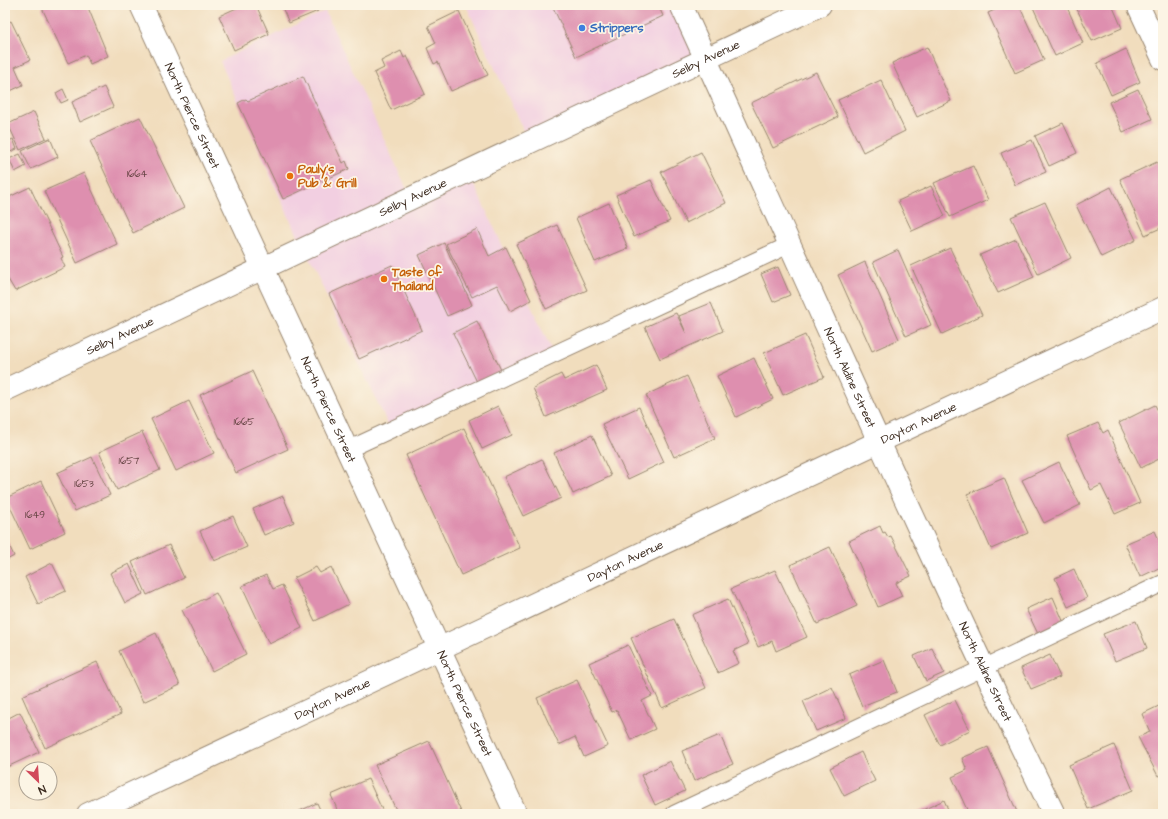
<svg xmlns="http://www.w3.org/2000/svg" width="1168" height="819" font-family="'Architects Daughter',sans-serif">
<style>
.built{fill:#f2cfe1}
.building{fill:#de8faf}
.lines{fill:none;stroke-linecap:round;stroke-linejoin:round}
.service-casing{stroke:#96846e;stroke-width:18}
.minor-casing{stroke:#96846e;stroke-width:24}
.tertiary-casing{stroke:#96846e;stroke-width:24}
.service{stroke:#fff;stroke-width:16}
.minor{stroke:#fff;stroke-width:22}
.tertiary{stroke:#fff;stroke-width:22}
.shop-dot{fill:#3f7fe0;stroke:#fcf5e5;stroke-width:1.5}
.food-dot{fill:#e8710a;stroke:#fcf5e5;stroke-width:1.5}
.labels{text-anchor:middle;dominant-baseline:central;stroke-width:3.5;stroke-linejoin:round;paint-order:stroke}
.number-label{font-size:10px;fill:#644342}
.shop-label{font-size:12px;font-weight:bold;fill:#366cbe;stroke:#fcf5e5;text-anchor:start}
.street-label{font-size:12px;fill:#3b2a1e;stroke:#fcf5e5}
.food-label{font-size:12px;font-weight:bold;fill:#c56008;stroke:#fcf5e5;text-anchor:start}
</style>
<rect width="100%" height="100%" fill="#fcf5e5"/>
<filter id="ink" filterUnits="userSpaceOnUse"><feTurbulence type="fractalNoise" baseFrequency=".025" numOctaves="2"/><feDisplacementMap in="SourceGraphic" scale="8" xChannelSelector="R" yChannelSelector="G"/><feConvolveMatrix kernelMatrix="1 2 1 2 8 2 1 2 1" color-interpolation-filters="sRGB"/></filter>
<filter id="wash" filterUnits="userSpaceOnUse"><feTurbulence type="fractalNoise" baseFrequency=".012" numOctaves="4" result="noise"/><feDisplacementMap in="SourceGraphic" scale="16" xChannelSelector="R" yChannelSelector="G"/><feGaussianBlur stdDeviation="0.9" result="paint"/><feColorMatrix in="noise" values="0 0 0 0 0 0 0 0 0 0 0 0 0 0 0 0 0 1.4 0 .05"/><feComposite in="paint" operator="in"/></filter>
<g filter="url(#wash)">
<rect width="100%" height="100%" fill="#f1ddbd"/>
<g class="built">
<path d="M466 5H682L706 58 528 141Z"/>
<path d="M325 11 410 196 467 170 555 357 392 433 281 200 220 61Z"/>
</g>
<g id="blocks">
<g class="building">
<path d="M43 5H87L108 56 90 64 86 55 68 63 42 8 44 7Z"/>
<path d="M243 5H256L269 34 234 50 219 16Z"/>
<path d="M281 5H316L318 11 289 23Z"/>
<path d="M552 5H658L663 16 576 57Z"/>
<path d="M1005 5H1019L1044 60 1015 73 988 13Z"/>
<path d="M1032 5H1066L1083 43 1055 56Z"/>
<path d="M1075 5H1112L1122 28 1092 41Z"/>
<path d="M459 11 488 75 451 91 438 62 434 64 427 48 436 43 428 26Z"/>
<path d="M11 21 30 60 15 67 23 85 6 93 5 24Z"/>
<path d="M927 47 951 101 917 117 892 63Z"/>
<path d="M1126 49 1140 82 1111 95 1097 63Z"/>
<path d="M401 51 404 58 407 56 425 94 391 110 374 73 384 68 381 61Z"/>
<path d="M816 72 838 117 773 148 751 103Z"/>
<path d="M303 76 343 163 346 161 349 169 283 199 238 103 246 99 248 101Z"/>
<path d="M881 80 905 131 863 152 838 100Z"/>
<path d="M104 87 113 107 80 122 72 102Z"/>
<path d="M63 89 68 100 61 103 56 93Z"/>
<path d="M1138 89 1152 119 1123 132 1109 102Z"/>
<path d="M34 112 46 138 20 150 8 124Z"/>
<path d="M140 117 184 208 133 233 90 141Z"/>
<path d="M1063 123 1077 153 1049 166 1035 136Z"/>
<path d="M50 138 58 157 31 169 22 151Z"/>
<path d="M13 139 17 149 6 154 5 143Z"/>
<path d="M1032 140 1046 172 1015 185 1001 153Z"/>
<path d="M701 152 726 203 686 223 661 172Z"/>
<path d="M20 154 26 166 15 172 9 159Z"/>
<path d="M1157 162 1163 175V227L1145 235 1120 179Z"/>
<path d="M973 166 988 200 950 217 934 183Z"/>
<path d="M84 173 117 244 77 263 44 191Z"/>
<path d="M651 180 670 221 634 237 616 195Z"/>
<path d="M931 186 945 216 912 231 898 201Z"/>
<path d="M30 187 63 257 61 258 65 267 15 291 5 274V199Z"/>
<path d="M1111 187 1136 240 1101 257 1076 205Z"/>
<path d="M1045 202 1071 258 1038 274 1011 217Z"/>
<path d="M609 203 628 248 595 262 576 218Z"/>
<path d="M557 225 587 290 546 309 516 244Z"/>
<path d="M477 229 489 256 506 247 531 300 510 311 497 285 472 297 446 244Z"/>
<path d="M1016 239 1034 277 998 293 980 255Z"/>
<path d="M444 243 472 305 447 316 419 255Z"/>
<path d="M950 248 982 315 942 334 911 266Z"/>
<path d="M898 250 931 325 906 336 873 262Z"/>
<path d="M865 262 899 339 872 351 838 275Z"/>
<path d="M392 265 422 330 359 359 329 294Z"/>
<path d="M778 267 790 295 773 302 761 274Z"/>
<path d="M711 303 723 331 660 359 645 327 676 313 686 333 679 316Z"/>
<path d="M477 321 503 374 479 386 453 333Z"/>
<path d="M805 335 824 377 783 395 764 353Z"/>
<path d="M754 358 773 399 736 417 717 376Z"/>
<path d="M596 365 607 390 546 417 533 388 561 374 564 380Z"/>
<path d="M252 371 288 449 236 473 200 395Z"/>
<path d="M687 376 715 438 674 457 646 395Z"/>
<path d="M189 401 214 453 176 471 151 419Z"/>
<path d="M1155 405 1163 421V457L1141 468 1119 423Z"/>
<path d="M498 406 512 435 482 449 469 420Z"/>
<path d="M639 407 664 462 628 479 602 424Z"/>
<path d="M1098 423 1103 433 1108 430 1140 503 1115 514 1101 485 1091 490 1067 436Z"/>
<path d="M464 428 520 548 461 575 406 455Z"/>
<path d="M142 432 160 470 117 490 99 452Z"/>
<path d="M592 435 611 476 573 494 554 453Z"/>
<path d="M92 457 110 495 75 511 57 473Z"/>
<path d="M542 459 561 498 523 516 504 477Z"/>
<path d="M1059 462 1080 505 1044 523 1022 480Z"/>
<path d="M1004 478 1028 533 991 549 967 494Z"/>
<path d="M41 481 65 532 30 549 6 498Z"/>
<path d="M283 496 294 522 264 535 253 509Z"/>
<path d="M233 516 247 547 214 561 200 531Z"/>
<path d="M880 526 883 533 885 532 888 537 891 536 911 576 896 583 902 596 878 607 849 541Z"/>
<path d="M1155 531 1163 549V566L1140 577 1125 544Z"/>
<path d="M5 536 14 556 5 561Z"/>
<path d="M169 545 184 578 147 595 132 562Z"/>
<path d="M830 547 857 606 817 624 790 565Z"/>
<path d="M52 563 66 591 38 604 25 577Z"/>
<path d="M129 564 143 594 125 603 110 573Z"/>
<path d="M316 567 320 573 331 567 349 604 315 621 294 578Z"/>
<path d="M1074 569 1087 598 1068 607 1055 578Z"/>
<path d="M775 570 807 637 776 651 772 641 758 647 731 589Z"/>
<path d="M266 575 273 589 282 585 302 628 269 644 242 586Z"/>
<path d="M216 593 246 654 212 671 182 610Z"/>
<path d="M1053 597 1064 623 1038 634 1026 609Z"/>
<path d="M728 599 748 644 733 651 739 663 718 673 692 615Z"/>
<path d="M674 619 706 688 662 708 631 638Z"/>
<path d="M1136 621 1147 648 1115 661 1103 634Z"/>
<path d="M156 633 180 685 143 702 119 651Z"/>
<path d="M628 645 652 696 642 701 655 729 631 740 617 710 612 712 589 663Z"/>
<path d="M932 648 944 673 926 681 914 656Z"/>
<path d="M1050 655 1060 677 1031 689 1021 668Z"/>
<path d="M884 660 897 692 862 706 849 675Z"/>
<path d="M97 662 121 714 45 748 22 696Z"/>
<path d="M577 680 608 746 584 757 575 737 559 745 537 698Z"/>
<path d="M832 687 846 718 816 731 803 701Z"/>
<path d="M955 700 970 730 940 745 925 715Z"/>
<path d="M1163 704V774L1158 776 1138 737 1150 732 1142 714Z"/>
<path d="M20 712 39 752 5 768V720Z"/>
<path d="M720 735 733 764 694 781 682 751Z"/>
<path d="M429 741 462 814H398L375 765Z"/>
<path d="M1114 745 1133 790 1088 809 1069 765Z"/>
<path d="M988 747 1018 814H969L952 777 967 770 962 758Z"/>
<path d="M861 752 875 781 844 796 830 768Z"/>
<path d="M670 761 685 791 655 805 641 775Z"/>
<path d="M368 779 384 814H339L331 795Z"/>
<path d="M944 800 950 814H914Z"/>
<path d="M317 803 322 814H293Z"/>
</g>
</g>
</g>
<g filter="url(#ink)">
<use href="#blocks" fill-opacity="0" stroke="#96846e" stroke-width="1"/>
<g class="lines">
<defs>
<g id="service">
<path d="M347 450 789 245"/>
<path d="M674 814 1163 583"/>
</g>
<g id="minor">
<path id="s1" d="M141 5 516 814"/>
<path id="s2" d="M681 5C805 275 923 547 1054 814"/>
<path d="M1138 5 1163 59"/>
<path id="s3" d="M88 814 1163 308"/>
</g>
<g id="tertiary">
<path id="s4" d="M5 390 820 5"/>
</g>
</defs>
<use href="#service" class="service-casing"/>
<use href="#minor" class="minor-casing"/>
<use href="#tertiary" class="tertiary-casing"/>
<use href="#service" class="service"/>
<use href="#minor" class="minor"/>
<use href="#tertiary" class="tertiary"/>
</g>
</g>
<circle class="shop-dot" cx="582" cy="28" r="4"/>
<g class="food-dot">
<circle cx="290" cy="176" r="4"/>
<circle cx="384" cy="279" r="4"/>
</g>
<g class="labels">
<g class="number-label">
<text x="137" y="174">1664</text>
<text x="244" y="422">1665</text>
<text x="129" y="461">1657</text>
<text x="84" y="484">1653</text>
<text x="35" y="515">1649</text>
</g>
<g class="shop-label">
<text x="590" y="28">Strippers</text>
</g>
<g class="street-label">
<text stroke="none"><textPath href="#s4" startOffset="775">Selby Avenue</textPath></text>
<text stroke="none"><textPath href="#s1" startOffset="122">North Pierce Street</textPath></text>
<text stroke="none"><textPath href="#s4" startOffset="451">Selby Avenue</textPath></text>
<text stroke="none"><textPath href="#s4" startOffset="127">Selby Avenue</textPath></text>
<text stroke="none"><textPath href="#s2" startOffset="409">North Aldine Street</textPath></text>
<text stroke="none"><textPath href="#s1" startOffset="446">North Pierce Street</textPath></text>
<text stroke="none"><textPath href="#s3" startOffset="918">Dayton Avenue</textPath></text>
<text stroke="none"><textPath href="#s3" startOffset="594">Dayton Avenue</textPath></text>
<text stroke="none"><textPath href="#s2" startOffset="733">North Aldine Street</textPath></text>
<text stroke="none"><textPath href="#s3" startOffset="270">Dayton Avenue</textPath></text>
<text stroke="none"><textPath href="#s1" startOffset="770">North Pierce Street</textPath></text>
</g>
<g class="food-label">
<text x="298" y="169">Pauly's<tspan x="298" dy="14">Pub &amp; Grill</tspan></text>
<text x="392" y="272">Taste of<tspan x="392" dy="14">Thailand</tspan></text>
</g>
</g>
<rect width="1168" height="819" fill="none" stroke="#fcf5e5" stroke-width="20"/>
<g transform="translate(38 781) rotate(155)"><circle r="19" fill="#fcf5e5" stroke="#afa495"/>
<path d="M0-3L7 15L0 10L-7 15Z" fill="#d1495b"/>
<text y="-6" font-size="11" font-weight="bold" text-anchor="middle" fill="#3b2a1e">N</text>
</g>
</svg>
